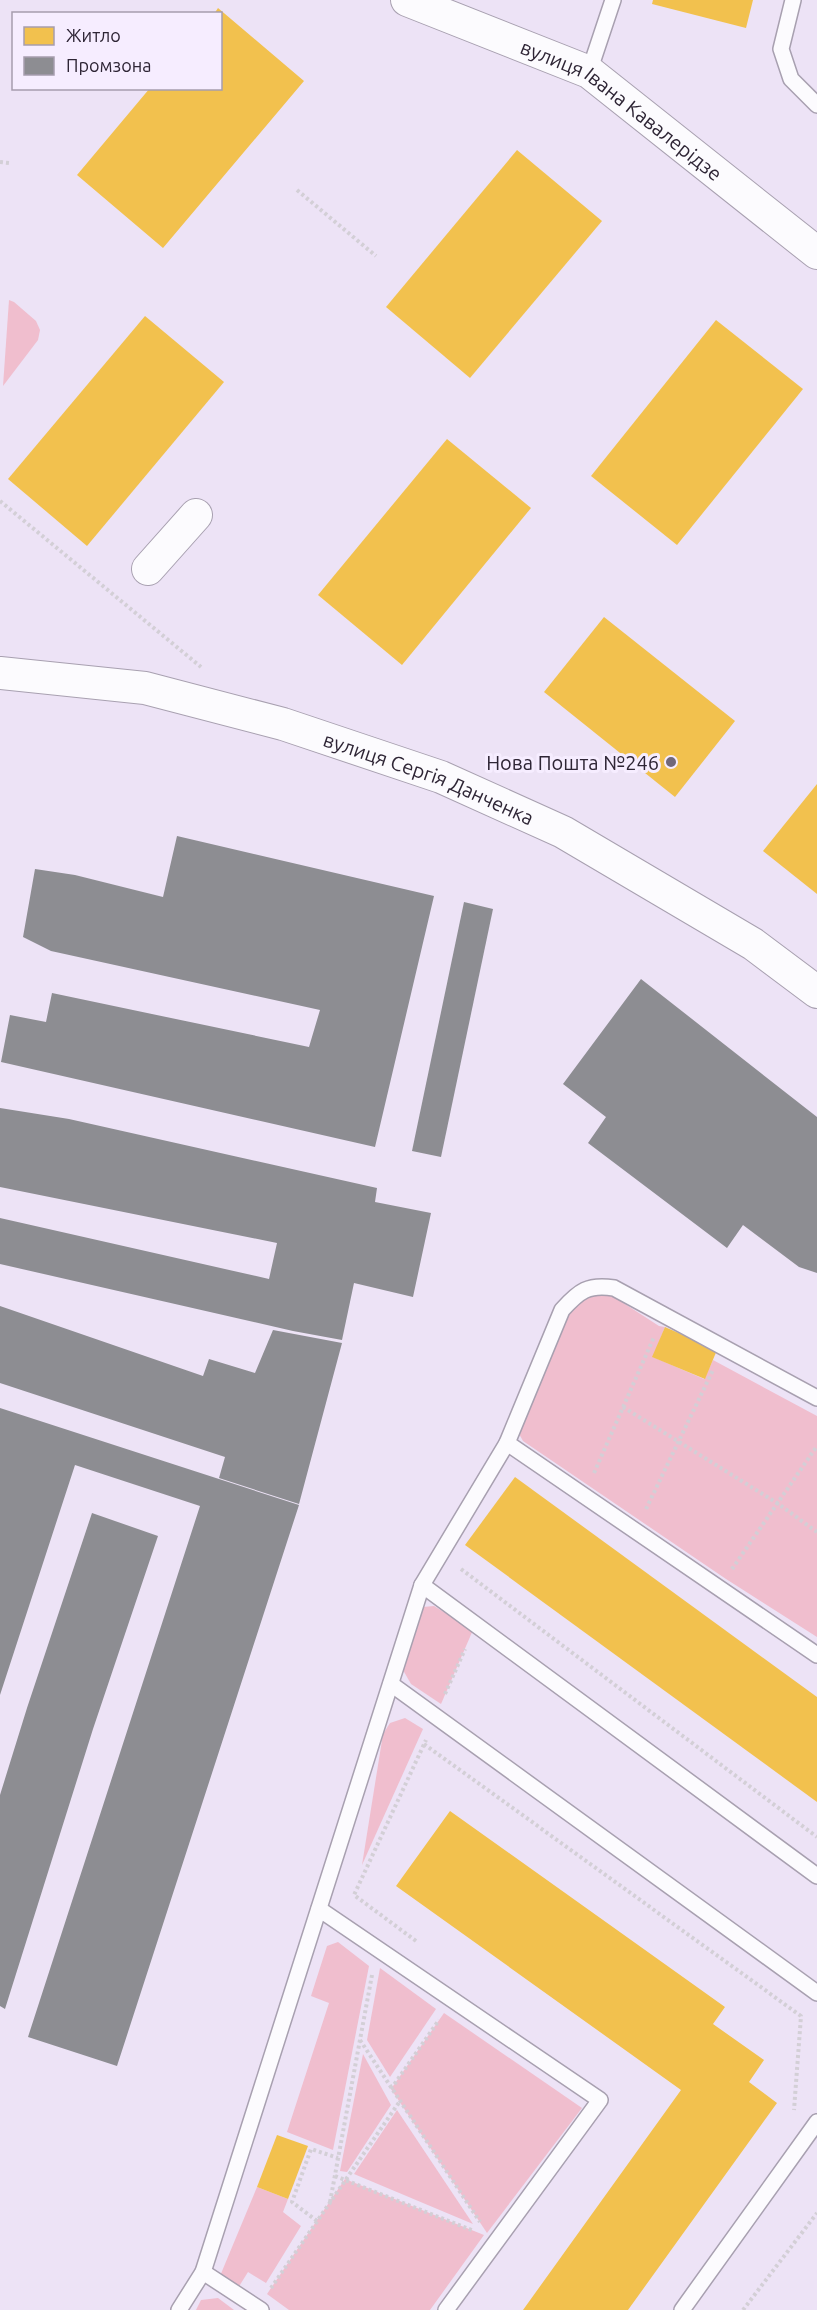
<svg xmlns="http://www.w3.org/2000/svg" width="817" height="2310" font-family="Ubuntu,sans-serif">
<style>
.green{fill:#f0bece}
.homes{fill:#f2c14e}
.industry{fill:#8d8d92}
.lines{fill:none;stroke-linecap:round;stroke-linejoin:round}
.lane-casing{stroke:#a8a0b0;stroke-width:18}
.street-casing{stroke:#a8a0b0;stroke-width:34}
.path{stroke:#d3cfd6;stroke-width:4;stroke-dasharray:3 3;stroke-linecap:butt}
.lane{stroke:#fcfbfe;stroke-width:15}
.street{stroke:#fcfbfe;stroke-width:32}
.poi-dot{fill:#716879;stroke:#f6edff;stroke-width:2}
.labels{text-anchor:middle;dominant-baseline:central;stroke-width:6;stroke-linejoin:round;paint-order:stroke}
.street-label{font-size:20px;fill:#2e2535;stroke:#f6edff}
.poi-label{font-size:20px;fill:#2e2535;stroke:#f6edff;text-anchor:end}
</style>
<rect width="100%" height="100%" fill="#ede3f6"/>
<g class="green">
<path d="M9 300 14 302 36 321 40 330 38 340 3 386Z"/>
<path d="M594 1294 611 1295 659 1326 665 1327 653 1357 704 1379 713 1360 817 1416V1637L726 1579 523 1441 518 1432 568 1314 582 1300Z"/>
<path d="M434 1606 473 1630 441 1704 411 1684 403 1670 423 1607Z"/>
<path d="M405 1718 423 1729 362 1865 383 1734 390 1723Z"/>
<path d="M338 1942 369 1966 333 2150 287 2132 329 2003 311 1996 327 1946Z"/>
<path d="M380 1968 436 2009 390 2077 367 2040Z"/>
<path d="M444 2013 582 2108 487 2233 391 2089Z"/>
<path d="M363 2054 391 2105 347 2172 340 2171Z"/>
<path d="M397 2110 473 2224 354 2174Z"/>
<path d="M345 2179 484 2235 430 2310H289L267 2294Z"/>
<path d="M257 2187 288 2199 283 2212 301 2226 266 2283 248 2272 238 2288 220 2276Z"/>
<path d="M218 2298 234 2310H196L201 2300Z"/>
</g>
<g class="homes">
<path d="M653 0H753L746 28 652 4Z"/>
<path d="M218 8 304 81 163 248 77 175 150 88H220V14H214Z"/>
<path d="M517 150 602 221 470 378 386 307Z"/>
<path d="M145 316 224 382 87 546 8 479Z"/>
<path d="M716 320 803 389 677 545 591 476Z"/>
<path d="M447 439 531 508 402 665 318 595Z"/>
<path d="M604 617 735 721 675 797 544 692Z"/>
<path d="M817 784V894L763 851Z"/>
<path d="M665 1327 717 1350 705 1379 652 1357Z"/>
<path d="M515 1477 817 1697V1802L465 1545Z"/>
<path d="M450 1811 725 2007 713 2024 764 2060 749 2082 777 2103 628 2310H523L681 2090 396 1886Z"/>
<path d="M277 2135 308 2146 288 2199 257 2187Z"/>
</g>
<g class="industry">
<path d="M177 836 434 896 375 1147 1 1062 10 1015 46 1022 52 993 309 1047 320 1010 51 951 23 937 35 869 75 875 163 897Z"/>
<path d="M464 902 493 909 441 1157 412 1151Z"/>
<path d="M641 979 817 1117V1273L799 1267 743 1225 727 1248 588 1143 606 1117 563 1084Z"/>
<path d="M0 1108 69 1119 377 1188 375 1202 431 1213 413 1297 354 1283 342 1340 293 1331 0 1264V1218L269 1279 277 1243 0 1187Z"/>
<path d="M0 1306 203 1376 209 1359 255 1373 273 1330 342 1343 299 1504 219 1478 225 1457 0 1383Z"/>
<path d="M0 1408 299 1505 117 2066 28 2037 200 1506 75 1465 0 1695Z"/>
<path d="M92 1513 158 1536 93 1729 5 2009 0 2006V1795L27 1708Z"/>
</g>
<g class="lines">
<defs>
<g id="lane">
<path d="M793 0 781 49 791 79 817 105"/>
<path d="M589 72 613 0"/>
<path d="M507 1443 817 1655"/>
<path d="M422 1585 817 1876"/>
<path d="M391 1684 817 1993"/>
<path d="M319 1909 600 2100 446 2310"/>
<path d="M203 2272 261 2310"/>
<path d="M179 2310 203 2272 422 1585 507 1443 562 1310C579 1291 588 1284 614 1288L817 1398"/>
<path d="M682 2310 817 2122"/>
</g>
<g id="street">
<path id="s1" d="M407 0 589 72 817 253"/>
<path d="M148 569 196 515"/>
<path id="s2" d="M0 673 145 688 283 724 441 777 563 832 753 944 817 992"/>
</g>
</defs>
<use href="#lane" class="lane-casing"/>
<use href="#street" class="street-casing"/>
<g class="path">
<path d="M0 162 9 163"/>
<path d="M297 190 376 256"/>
<path d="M0 501 201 667"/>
<path d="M623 1407 777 1503 817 1532"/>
<path d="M594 1473 654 1337"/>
<path d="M646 1509 713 1370"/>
<path d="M461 1569 817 1837"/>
<path d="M732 1569 817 1446"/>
<path d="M445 1694 465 1649"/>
<path d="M424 1744 801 2016 794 2110"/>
<path d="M416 1941 354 1895 426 1740"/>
<path d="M360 2040 480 2222"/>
<path d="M391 2089 439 2020"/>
<path d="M335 2176 474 2231"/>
<path d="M330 2202 372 1975"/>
<path d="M317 2221 292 2202 311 2149 338 2158"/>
<path d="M271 2288 400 2101"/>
<path d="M743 2310 817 2213"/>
</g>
<use href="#lane" class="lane"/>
<use href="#street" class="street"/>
</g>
<circle class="poi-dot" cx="671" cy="762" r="6"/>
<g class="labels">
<g class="street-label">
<text stroke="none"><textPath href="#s1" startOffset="243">вулиця Івана Кавалерідзе</textPath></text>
<text stroke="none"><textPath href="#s2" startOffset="444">вулиця Сергія Данченка</textPath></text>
</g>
<g class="poi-label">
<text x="659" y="762">Нова Пошта №246</text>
</g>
</g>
<rect x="12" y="12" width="210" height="78" fill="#f6edff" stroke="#a69dae" stroke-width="1.5"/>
<rect x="24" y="27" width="30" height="18" fill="#f2c14e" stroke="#a69dae" stroke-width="1.5"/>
<text x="66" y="42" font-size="18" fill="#2e2535">Житло</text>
<rect x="24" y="57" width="30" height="18" fill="#8d8d92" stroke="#a69dae" stroke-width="1.5"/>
<text x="66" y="72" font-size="18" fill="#2e2535">Промзона</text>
</svg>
